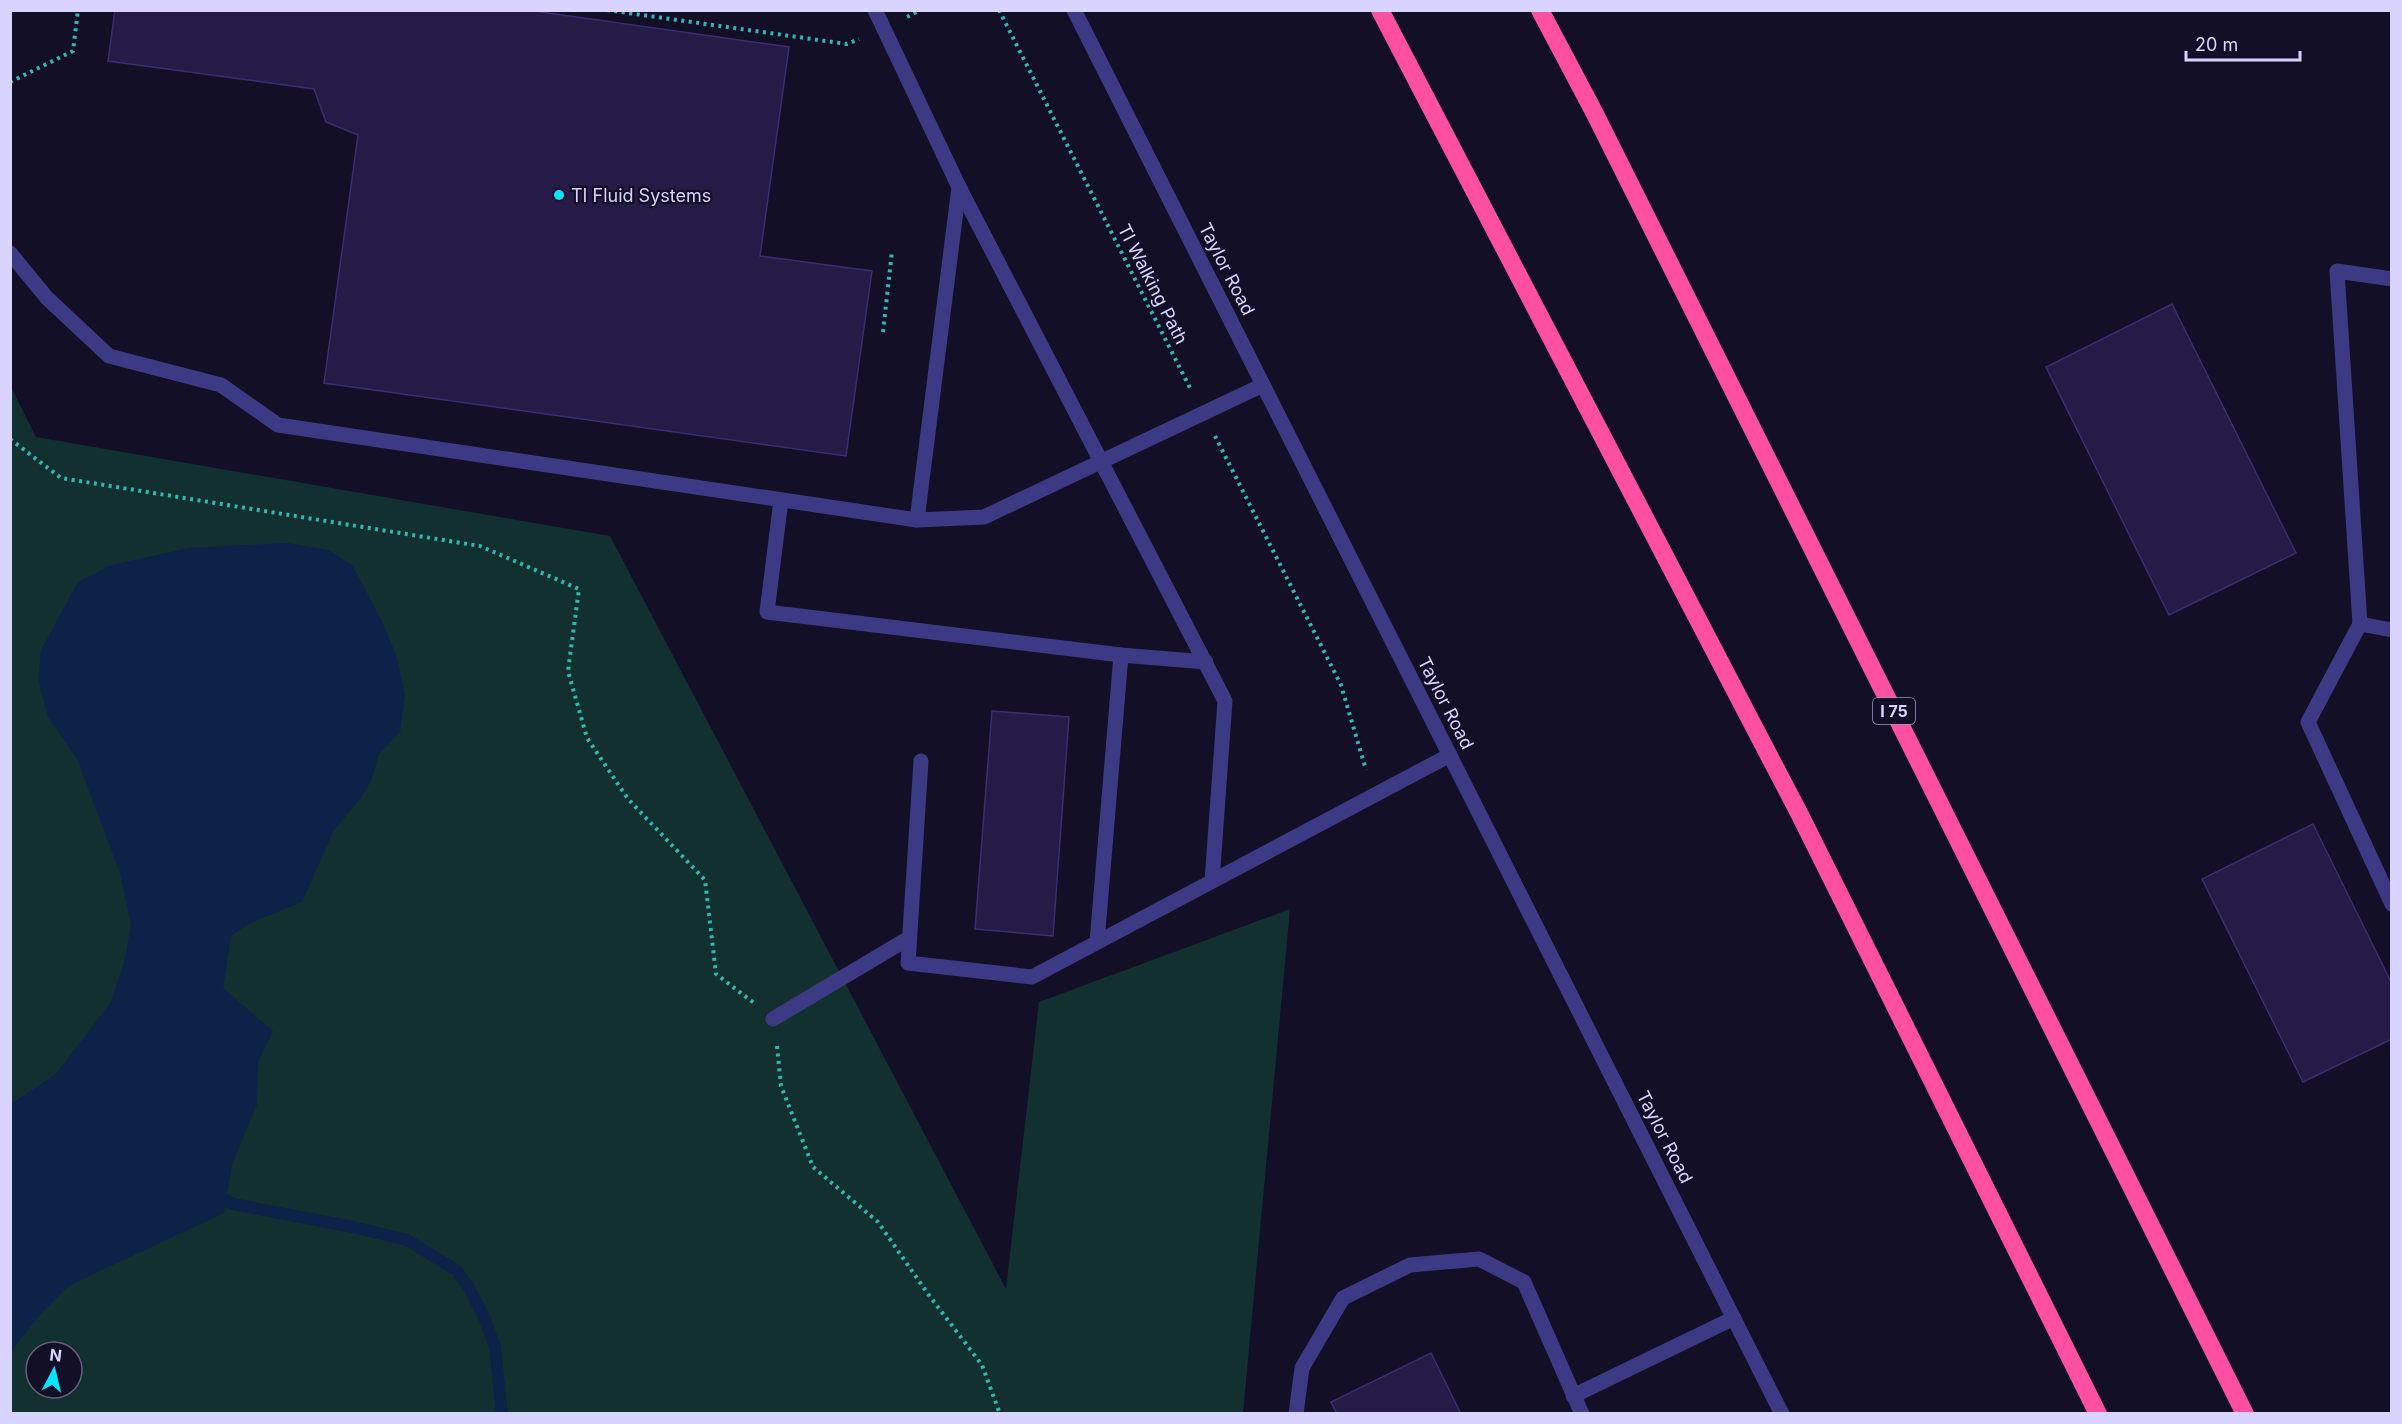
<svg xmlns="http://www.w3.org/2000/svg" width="2402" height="1424" font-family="Inter,sans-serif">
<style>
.green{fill:#12302f;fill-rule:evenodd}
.water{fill:#0c2248}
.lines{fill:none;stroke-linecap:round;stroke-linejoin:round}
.stream{stroke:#0c2248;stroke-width:12}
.building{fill:#241b47;stroke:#3b2d73;stroke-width:1.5}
.path{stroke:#2fb8b0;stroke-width:4;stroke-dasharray:3 4.5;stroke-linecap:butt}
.service{stroke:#3d3a85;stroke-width:15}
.minor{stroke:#3d3a85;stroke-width:15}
.motorway{stroke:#ff4fa3;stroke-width:18}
.poi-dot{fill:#00e5ff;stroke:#130f26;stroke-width:2}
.labels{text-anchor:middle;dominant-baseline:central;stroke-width:4.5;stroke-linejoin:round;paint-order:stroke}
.shield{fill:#130f26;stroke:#9e99be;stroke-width:1.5}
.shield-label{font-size:16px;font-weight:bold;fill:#d9d4ff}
.poi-label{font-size:18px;fill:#d9d4ff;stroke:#130f26;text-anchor:start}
.street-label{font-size:18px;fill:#d9d4ff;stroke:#130f26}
</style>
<rect width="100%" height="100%" fill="#130f26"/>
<path class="green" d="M11 387 36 437 610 536 1006 1289 1039 1002 1290 909 1243 1413H11ZM36 1352H72V1388H36Z"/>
<path class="water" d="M287 543 329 550 352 565 383 623 397 658 405 695 400 732 379 754 371 781 360 799 334 830 302 902 248 924 231 936 223 988 273 1031 258 1062 257 1105 232 1164 224 1213 70 1285 37 1318 11 1352V1104L56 1074 111 1002 125 959 131 925 120 873 77 759 48 717 38 680 41 650 78 582 111 565 189 548Z"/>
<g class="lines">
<path class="stream" d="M211 1192 233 1204 353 1227 407 1240 456 1270 468 1286 484 1317 495 1347 502 1414"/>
</g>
<g class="building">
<path d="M115 10H527L789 47 760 256 872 271 846 456 324 383 358 135 326 122 314 89 108 61Z"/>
<path d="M2172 304 2296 553 2169 615 2046 367Z"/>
<path d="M992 711 1069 717 1053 936 975 929Z"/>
<path d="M2313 824 2392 984V1039L2303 1082 2202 879Z"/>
<path d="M1431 1353 1461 1414H1337L1331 1402Z"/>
</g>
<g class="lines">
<g class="path">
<path d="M607 10 847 44 859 39"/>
<path d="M999 10 1191 390"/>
<path d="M907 17 920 10"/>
<path d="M10 82 73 51 78 10"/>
<path d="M883 332 892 251"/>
<path d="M1215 436 1341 685 1366 770"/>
<path d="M10 439 61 478 480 546 579 589 568 671 587 738 628 799 705 880 716 974 754 1003"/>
<path d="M777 1046 781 1086 813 1167 878 1222 928 1294 982 1365 1000 1414"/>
</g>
<g class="service">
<path d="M959 187 1225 701 1212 881"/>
<path d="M10 253 47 298 109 356 221 385 278 425 917 520 959 187 875 10"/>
<path d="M2392 279 2337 271 2360 624 2392 630"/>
<path d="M781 500 767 612 1121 655 1206 662"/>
<path d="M917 520 984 517 1263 385"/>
<path d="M2360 624 2308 722 2392 904"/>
<path d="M921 761 908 963 1032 977 1450 755"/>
<path d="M1097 942 1121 655"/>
<path d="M773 1019 909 938"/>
<path d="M1573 1396 1734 1318"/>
<path d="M1296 1414 1302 1368 1343 1298 1410 1265 1479 1259 1524 1282 1582 1414"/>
</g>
<path class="minor" d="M1074 10 1782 1414"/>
<g class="motorway">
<path d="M1380 10 1800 815 2098 1414"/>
<path d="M1540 10 1594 112 2245 1414"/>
</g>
</g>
<circle class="poi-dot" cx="559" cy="195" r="6"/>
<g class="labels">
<rect class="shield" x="1873" y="698" width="42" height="26" rx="4.5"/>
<g class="shield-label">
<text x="1894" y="711">I 75</text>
</g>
<g class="poi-label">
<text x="571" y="195">TI Fluid Systems</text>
</g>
<g class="street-label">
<text transform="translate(1227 269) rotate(63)">Taylor Road</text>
<text transform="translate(1153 284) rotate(63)">TI Walking Path</text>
<text transform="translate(1446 703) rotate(63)">Taylor Road</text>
<text transform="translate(1665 1137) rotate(63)">Taylor Road</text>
</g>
</g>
<rect width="2402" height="1424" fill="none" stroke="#d9d4ff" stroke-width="24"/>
<g transform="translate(54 1370) rotate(7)"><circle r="28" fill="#130f26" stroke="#625e7d" stroke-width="1.5"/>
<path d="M0-4.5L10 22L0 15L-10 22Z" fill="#00e5ff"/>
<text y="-9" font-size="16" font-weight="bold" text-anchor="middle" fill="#d9d4ff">N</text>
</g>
<path d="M2186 51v9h114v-9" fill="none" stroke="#d9d4ff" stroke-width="3"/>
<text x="2195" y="51" font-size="18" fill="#d9d4ff" stroke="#130f26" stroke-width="4.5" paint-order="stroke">20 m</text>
</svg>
